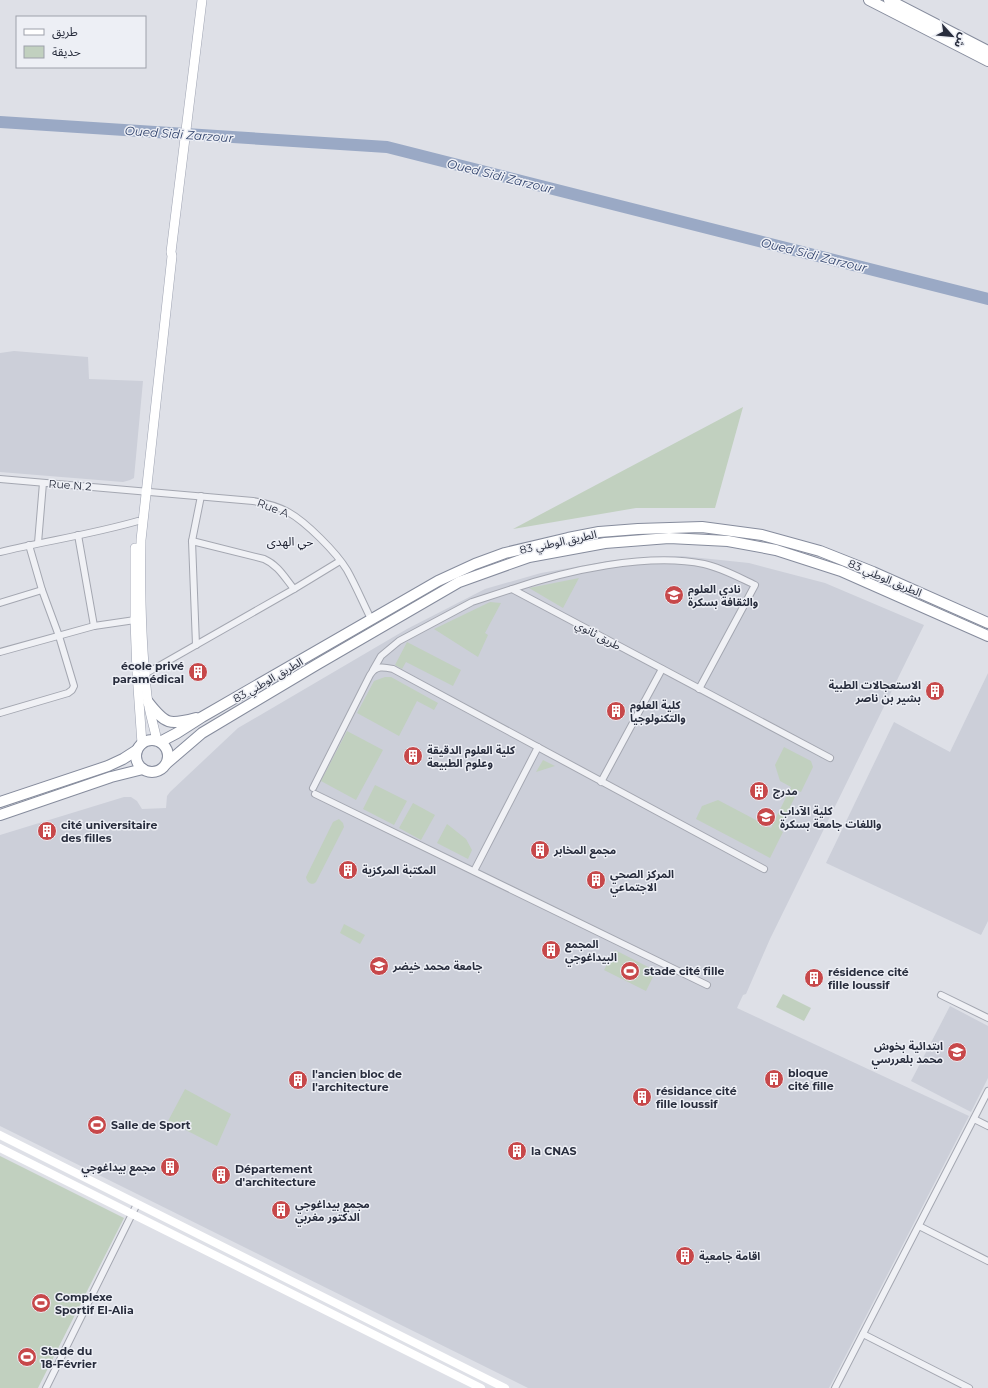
<svg xmlns="http://www.w3.org/2000/svg" width="988" height="1388" font-family="Montserrat,'Noto Sans Arabic',sans-serif">
<style>
.built{fill:#cccfd9}
.green{fill:#c1d0bf}
.lines{fill:none;stroke-linecap:round;stroke-linejoin:round}
.river{stroke:#9aa9c5;stroke-width:12}
.minor-casing{stroke:#a4a7b1;stroke-width:8}
.primary-casing{stroke:#9ea3b2;stroke-width:10}
.trunk-casing{stroke:#868c9d;stroke-width:12}
.minor{stroke:#f0f1f5;stroke-width:6}
.secondary{stroke:#fff;stroke-width:8}
.primary{stroke:#fff;stroke-width:9}
.trunk{stroke:#fff;stroke-width:10}
.labels{text-anchor:middle;dominant-baseline:central;stroke-width:3;stroke-linejoin:round;paint-order:stroke}
.street-label{font-size:11px;fill:#282d3d;stroke:#edeff5}
.poi-label{font-size:11px;font-weight:bold;fill:#282d3d;stroke:#edeff5;text-anchor:start}
.water-label{font-size:12px;font-style:italic;fill:#34466f;stroke:#edeff5}
.neighbourhood-label{font-size:12px;fill:#1a1e2e;stroke:#edeff5}
</style>
<rect width="100%" height="100%" fill="#dee0e7"/>
<g class="built">
<path d="M14 351 88 357 89 379 143 381 134 478 130 480 123 482 0 472V353Z"/>
<path d="M682 556 749 563 825 583 924 625 770 939 746 994 743 995 737 1008 969 1116 829 1388H528L0 1126V835L124 797H131L137 801 142 809 166 808 167 796 170 792 238 728 407 629 485 589 541 573 614 560Z"/>
<path d="M988 673V921L981 935 826 863 894 722 950 752Z"/>
<path d="M950 1006 988 1026V1078L971 1112 911 1081Z"/>
</g>
<g class="green">
<path d="M743 407 715 508H636L513 529Z"/>
<path d="M579 578 563 608 529 588Z"/>
<path d="M490 602 501 603 485 633 488 635 478 657 434 629Z"/>
<path d="M407 642 461 670 453 686 406 662 402 669 395 665Z"/>
<path d="M385 677H391L438 703 434 710 417 701 399 736 357 713 374 681Z"/>
<path d="M347 731 383 750 356 800 321 781Z"/>
<path d="M784 747 811 761 813 767 801 792 798 791 779 829 783 832 770 858 696 819 702 806 718 800 771 828 791 787 780 781 775 765Z"/>
<path d="M543 760 555 766 536 772Z"/>
<path d="M375 785 407 801 394 825 363 809Z"/>
<path d="M413 803 435 815 421 840 399 828Z"/>
<path d="M339 819 343 823 344 827 316 882C312 886 307 883 306 877L333 822Z"/>
<path d="M447 824 466 839 472 850 468 859 437 843Z"/>
<path d="M344 924 365 935 360 944 340 933Z"/>
<path d="M615 950 656 971 646 991 604 970Z"/>
<path d="M783 994 811 1008 804 1021 776 1007Z"/>
<path d="M185 1089 231 1114 217 1146 168 1121Z"/>
<path d="M0 1156 124 1218 38 1388H0Z"/>
</g>
<g class="lines">
<path class="river" d="M0 122 387 147 988 299"/>
<defs>
<g id="minor">
<path d="M0 479 253 501C265 503 277 506 288 512 306 522 336 552 347 570 356 586 363 603 371 619"/>
<path d="M78 535 94 626"/>
<path d="M192 541 264 559C278 565 285 578 294 589"/>
<path d="M38 543 43 483"/>
<path d="M0 552C46 541 93 534 138 521"/>
<path d="M512 589C565 571 648 552 704 564 722 568 738 577 755 585L699 689"/>
<path d="M0 603 42 590"/>
<path d="M196 645 192 541 201 496"/>
<path d="M0 652 94 626 135 620"/>
<path d="M373 670 381 656 399 641 472 602 512 589 830 758"/>
<path d="M145 674 294 589 340 561"/>
<path d="M0 713 68 693 72 690 74 686 59 636 42 590 29 545"/>
<path d="M601 782 662 669"/>
<path d="M313 788 370 675C376 665 384 667 393 669L764 869"/>
<path d="M315 794 707 985"/>
<path d="M474 871 538 747"/>
<path d="M941 995 988 1018"/>
<path d="M974 1119 988 1126"/>
<path d="M919 1226 988 1261"/>
<path d="M863 1334 969 1388"/>
<path d="M46 1388 137 1204"/>
<path d="M835 1388 988 1091"/>
</g>
<g id="primary">
<path d="M135 548V620L137 673 142 744"/>
<path d="M157 741C154 726 149 711 147 696 141 644 140 592 141 540L172 256 171 252 202 0"/>
</g>
<g id="trunk">
<path d="M869 0 988 61"/>
<path d="M889 0 988 51"/>
<path d="M148 702C166 725 169 725 196 718"/>
<circle cx="152" cy="756" r="16"/>
<path d="M160 742 177 733 202 717 438 581 475 564 505 553 568 538 599 532 638 529 702 527 762 535 820 551 873 572 988 623"/>
<path d="M167 763 202 733 316 665 459 582 529 557 605 543 669 538 728 541 776 550 841 571 988 636"/>
<path d="M0 802 108 766 123 759 137 750"/>
<path d="M0 815 111 777 143 769"/>
</g>
</defs>
<use href="#minor" class="minor-casing"/>
<use href="#primary" class="primary-casing"/>
<use href="#trunk" class="trunk-casing"/>
<use href="#minor" class="minor"/>
<g class="secondary">
<path d="M0 1135 505 1388"/>
<path d="M0 1148 481 1388"/>
</g>
<use href="#primary" class="primary"/>
<use href="#trunk" class="trunk"/>
</g>
<defs>
<symbol id="university-disc" viewBox="-11 -11 22 22"><circle r="9.5" fill="#c7484a" stroke="#edeff5"/><path d="M0-5L7-2L0 1L-7-2ZM-4 1L0 2.5L4 1V4Q0 6-4 4Z" fill="#fff"/></symbol>
<symbol id="building-disc" viewBox="-11 -11 22 22"><circle r="9.5" fill="#c7484a" stroke="#edeff5"/><path d="M-4-6H4V6H1V3H-1V6H-4ZM-2.5-4.3h1.7v1.8h-1.7ZM.8-4.3h1.7v1.8H.8ZM-2.5-1h1.7V.8h-1.7ZM.8-1h1.7V.8H.8Z" fill="#fff"/></symbol>
<symbol id="stadium-disc" viewBox="-11 -11 22 22"><circle r="9.5" fill="#c7484a" stroke="#edeff5"/><path d="M0-5a6.5 5 0 1 0 0 10a6.5 5 0 1 0 0-10ZM-3.5-1.8h7v3.6h-7Z" fill="#fff"/></symbol>
<symbol id="school-disc" viewBox="-11 -11 22 22"><circle r="9.5" fill="#c7484a" stroke="#edeff5"/><path d="M0-5L7-2L0 1L-7-2ZM-4 1L0 2.5L4 1V4Q0 6-4 4Z" fill="#fff"/></symbol>
</defs>
<g fill-rule="evenodd">
<use href="#university-disc" x="663" y="584" width="22" height="22"/>
<use href="#building-disc" x="187" y="661" width="22" height="22"/>
<use href="#building-disc" x="924" y="680" width="22" height="22"/>
<use href="#building-disc" x="605" y="700" width="22" height="22"/>
<use href="#building-disc" x="402" y="745" width="22" height="22"/>
<use href="#building-disc" x="748" y="780" width="22" height="22"/>
<use href="#university-disc" x="755" y="806" width="22" height="22"/>
<use href="#building-disc" x="36" y="820" width="22" height="22"/>
<use href="#building-disc" x="529" y="839" width="22" height="22"/>
<use href="#building-disc" x="337" y="859" width="22" height="22"/>
<use href="#building-disc" x="585" y="869" width="22" height="22"/>
<use href="#building-disc" x="540" y="939" width="22" height="22"/>
<use href="#university-disc" x="368" y="955" width="22" height="22"/>
<use href="#stadium-disc" x="619" y="960" width="22" height="22"/>
<use href="#building-disc" x="803" y="967" width="22" height="22"/>
<use href="#school-disc" x="946" y="1041" width="22" height="22"/>
<use href="#building-disc" x="763" y="1068" width="22" height="22"/>
<use href="#building-disc" x="287" y="1069" width="22" height="22"/>
<use href="#building-disc" x="631" y="1086" width="22" height="22"/>
<use href="#stadium-disc" x="86" y="1114" width="22" height="22"/>
<use href="#building-disc" x="506" y="1140" width="22" height="22"/>
<use href="#building-disc" x="159" y="1156" width="22" height="22"/>
<use href="#building-disc" x="210" y="1164" width="22" height="22"/>
<use href="#building-disc" x="270" y="1199" width="22" height="22"/>
<use href="#building-disc" x="674" y="1245" width="22" height="22"/>
<use href="#stadium-disc" x="30" y="1292" width="22" height="22"/>
<use href="#stadium-disc" x="16" y="1346" width="22" height="22"/>
</g>
<g class="labels">
<g class="street-label">
<text transform="translate(70 485) rotate(4)">Rue N 2</text>
<text transform="translate(273 508) rotate(21)">Rue A</text>
<text transform="translate(558 542) rotate(-12)">الطريق الوطني 83</text>
<text transform="translate(885 578) rotate(23)">الطريق الوطني 83</text>
<text transform="translate(598 635) rotate(28)">طريق ثانوي</text>
<text transform="translate(268 680) rotate(-30)">الطريق الوطني 83</text>
</g>
<g class="poi-label">
<text x="688" y="589">نادي العلوم<tspan x="688" dy="13">والثقافة بسكرة</tspan></text>
<text x="184" y="666" text-anchor="end">école privé<tspan x="184" dy="13">paramédical</tspan></text>
<text x="921" y="685" text-anchor="end">الاستعجالات الطبية<tspan x="921" dy="13">بشير بن ناصر</tspan></text>
<text x="630" y="705">كلية العلوم<tspan x="630" dy="13">والتكنولوجيا</tspan></text>
<text x="427" y="750">كلية العلوم الدقيقة<tspan x="427" dy="13">وعلوم الطبيعة</tspan></text>
<text x="773" y="791">مدرج</text>
<text x="780" y="811">كلية الآداب<tspan x="780" dy="13">واللغات جامعة بسكرة</tspan></text>
<text x="61" y="825">cité universitaire<tspan x="61" dy="13">des filles</tspan></text>
<text x="554" y="850">مجمع المخابر</text>
<text x="362" y="870">المكتبة المركزية</text>
<text x="610" y="874">المركز الصحي<tspan x="610" dy="13">الاجتماعي</tspan></text>
<text x="565" y="944">المجمع<tspan x="565" dy="13">البيداغوجي</tspan></text>
<text x="393" y="966">جامعة محمد خيضر</text>
<text x="644" y="971">stade cité fille</text>
<text x="828" y="972">résidence cité<tspan x="828" dy="13">fille loussif</tspan></text>
<text x="943" y="1046" text-anchor="end">ابتدائية بخوش<tspan x="943" dy="13">محمد بلعررسي</tspan></text>
<text x="788" y="1073">bloque<tspan x="788" dy="13">cité fille</tspan></text>
<text x="312" y="1074">l'ancien bloc de<tspan x="312" dy="13">l'architecture</tspan></text>
<text x="656" y="1091">résidance cité<tspan x="656" dy="13">fille loussif</tspan></text>
<text x="111" y="1125">Salle de Sport</text>
<text x="531" y="1151">la CNAS</text>
<text x="156" y="1167" text-anchor="end">مجمع بيداغوجي</text>
<text x="235" y="1169">Département<tspan x="235" dy="13">d'architecture</tspan></text>
<text x="295" y="1204">مجمع بيداغوجي<tspan x="295" dy="13">الدكتور مغربي</tspan></text>
<text x="699" y="1256">اقامة جامعية</text>
<text x="55" y="1297">Complexe<tspan x="55" dy="13">Sportif El-Alia</tspan></text>
<text x="41" y="1351">Stade du<tspan x="41" dy="13">18-Février</tspan></text>
</g>
<g class="water-label">
<text transform="translate(179 134) rotate(4)">Oued Sidi Zarzour</text>
<text transform="translate(500 176) rotate(14)">Oued Sidi Zarzour</text>
<text transform="translate(814 255) rotate(14)">Oued Sidi Zarzour</text>
</g>
<g class="neighbourhood-label">
<text x="290" y="541">حي الهدى</text>
</g>
</g>
<rect x="16" y="16" width="130" height="52" fill="#edeff5" stroke="#9ea1ab"/>
<rect x="24" y="29" width="20" height="6" fill="#ffffff" stroke="#9ea1ab"/>
<text x="52" y="36" font-size="12" fill="#282d3d">طريق</text>
<rect x="24" y="46" width="20" height="12" fill="#c1d0bf" stroke="#9ea1ab"/>
<text x="52" y="56" font-size="12" fill="#282d3d">حديقة</text>
<g transform="translate(952 36) rotate(117)" stroke="#edeff5" stroke-width="3" paint-order="stroke">
<path d="M0-3L7 15L0 10L-7 15Z" fill="#282d3d"/>
<text y="-6" font-size="11" font-weight="bold" text-anchor="middle" fill="#282d3d">ش</text>
</g>
</svg>
